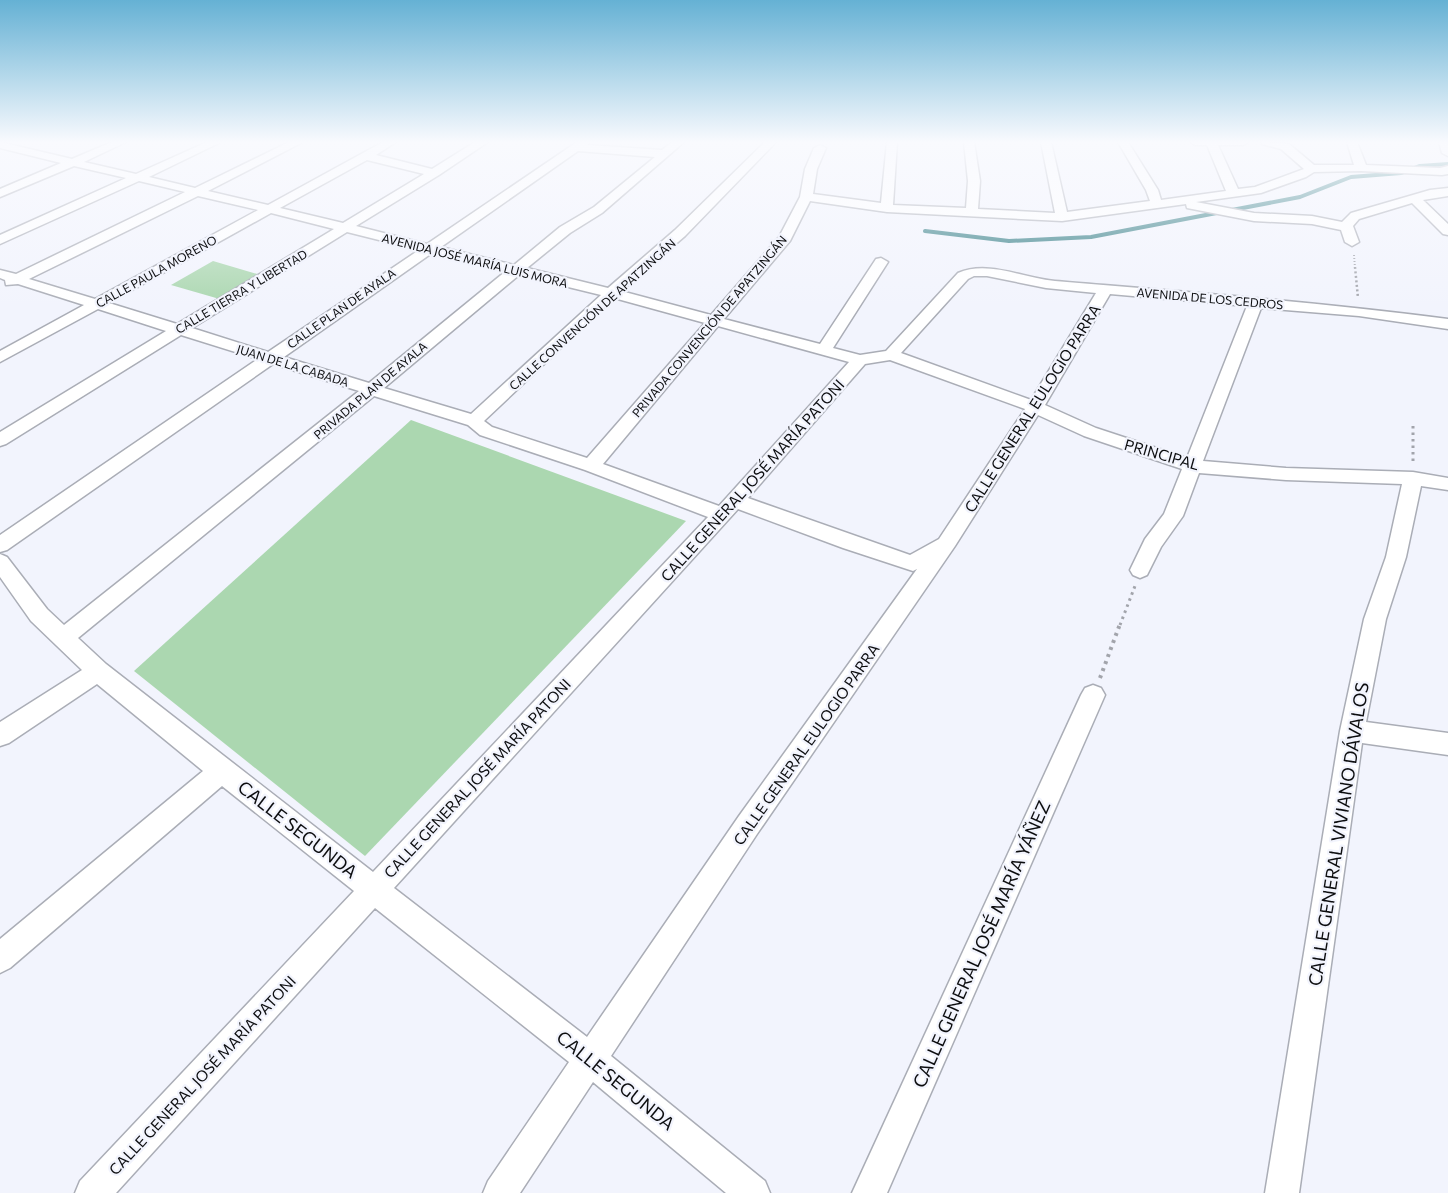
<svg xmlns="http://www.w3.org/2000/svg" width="1448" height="1193" font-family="Commissioner,sans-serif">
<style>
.green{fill:#abd7b0}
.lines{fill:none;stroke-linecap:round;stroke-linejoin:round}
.stream{stroke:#327c84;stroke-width:4}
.street-casing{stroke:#aaadb6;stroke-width:3}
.path-far3{stroke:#a2a4ab;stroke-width:2;stroke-dasharray:1 2;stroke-linecap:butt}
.path-far2{stroke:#a2a4ab;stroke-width:2.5;stroke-dasharray:2 2.5;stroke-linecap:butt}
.path-far1{stroke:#a2a4ab;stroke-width:3;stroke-dasharray:2.5 4;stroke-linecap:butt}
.path{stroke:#a2a4ab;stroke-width:4;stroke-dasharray:3 4.5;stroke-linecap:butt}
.street{fill:#fff;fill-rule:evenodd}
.labels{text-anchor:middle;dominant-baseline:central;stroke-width:4.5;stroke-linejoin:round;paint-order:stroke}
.far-street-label{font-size:12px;fill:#0c0d0f;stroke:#f2f4fd}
.street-label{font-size:15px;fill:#0c0d0f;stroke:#f2f4fd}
.near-street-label{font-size:18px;fill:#0c0d0f;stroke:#f2f4fd}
</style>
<rect width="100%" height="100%" fill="#f2f4fd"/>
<g class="green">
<path d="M213 261 264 276 223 300 171 285Z"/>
<path d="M411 420 686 521 365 856 134 671Z"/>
</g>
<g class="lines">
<path class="stream" d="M925 231 1009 241 1091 237 1300 197 1351 177 1401 173 1420 166 1448 164"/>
<defs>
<g id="street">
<path d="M0 142 72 159 112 142H126L84 162 136 174 207 142H221L149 177 195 188 289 142H303L208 191 268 205 383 142H396L376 155 432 169 475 142H488L439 175 356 226 427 244 577 142H589L587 145 662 150 672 142H684L602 213 570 233 527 268 608 288 675 230 765 142H776L685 236 621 291 711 315 779 237 800 197 805 169 814 148 820 145 826 148 817 169 813 194 881 203 887 142H897L893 205 966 208 968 181 964 142H974L980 181 978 209 1055 213 1041 142H1051L1067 212 1150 201 1146 190 1118 142H1128L1158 190 1161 200 1226 191 1207 145H1195L1190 142H1248L1243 145H1218L1238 189 1255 187 1304 169 1281 149 1262 144 1261 142 1289 144 1314 165H1354L1347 142H1357L1366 165 1440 168 1448 166V174L1442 175 1361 171 1314 172 1306 177 1261 193 1196 202 1254 213 1312 216 1342 222 1351 213 1430 190 1448 188V196L1423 200 1448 224V235L1443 234 1412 203 1359 219 1353 226 1359 242 1352 246 1345 242 1341 230 1312 224 1254 221 1187 208 1186 204 1062 221 887 212 810 201 790 241 724 319 820 344 876 259 881 258 888 262 833 348 860 355 886 351 958 273C988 260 1023 278 1055 281 1186 292 1317 302 1448 319V329L1359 316 1261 308 1203 461 1286 468 1413 472 1448 478V490L1421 486 1406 557 1386 619 1366 722 1448 733V755L1362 743 1299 1193H1265L1340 731 1364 619 1386 557 1402 484 1286 480 1199 473 1183 516 1161 547 1147 575 1140 578 1133 575 1130 570 1145 539 1164 514 1182 469 1084 436 1038 415 955 546 757 834 611 1056 765 1181 770 1193H726L593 1082 520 1193H483L488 1181 569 1062 375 908 116 1193H75L80 1181 354 891 222 786 10 968 0 973V939L203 771 97 684 9 743 0 746V722L82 670 31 621 0 577V554L7 557 47 609 64 625 359 391 273 364 7 550 0 552V535L258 359 181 335 6 444 0 446V432L166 331 98 309 0 362V351L84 305 18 284 6 285 5 280 0 278V270L16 274 185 192 139 181 0 244V235L126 178 74 166 0 197V189L61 163 0 148ZM578 151 655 157 594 207 560 227 514 265 441 247ZM367 160 424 174 343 223 280 208ZM198 196 258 210 95 299 29 279ZM271 213 334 229 177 324 109 303ZM347 232 419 250 268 352 192 328ZM432 253 506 271 369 383 284 357ZM519 275 601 295 471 414 384 388ZM974 276H987L1046 288 1096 293 1031 400 901 353 968 279ZM1110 294 1247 306 1187 458 1096 428 1045 405ZM614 298 705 323 587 458 492 427 484 421ZM718 326 849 362 719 506 603 464ZM890 360 1025 409 939 539 910 555 748 498 865 364ZM374 396 468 425 480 435 585 470 708 517 373 872 106 664 78 638ZM738 509 843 548 913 571 917 569 739 816 587 1037 394 888Z"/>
<path d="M1439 142H1448V156L1442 153Z"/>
<path d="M1093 685 1101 688 1105 695 887 1193H852L1081 695 1085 688Z"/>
</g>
</defs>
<use href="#street" class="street-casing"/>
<path class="path-far3" d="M1354 255 1355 268"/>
<path class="path-far2" d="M1355 267 1358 298"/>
<g class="path-far1">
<path d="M1413 426V462"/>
<path d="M1120 625 1135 586"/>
</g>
<path class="path" d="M1100 678 1120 624"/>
<use href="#street" class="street"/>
</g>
<linearGradient id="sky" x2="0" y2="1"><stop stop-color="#65b1d4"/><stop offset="0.46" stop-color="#f9fafe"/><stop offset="1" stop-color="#f9fafe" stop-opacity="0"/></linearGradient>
<rect width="1448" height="309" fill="url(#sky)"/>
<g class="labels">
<g class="far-street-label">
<text transform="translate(475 260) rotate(14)">AVENIDA JOSÉ MARÍA LUIS MORA</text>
<text transform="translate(156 271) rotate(-29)">CALLE PAULA MORENO</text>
<text transform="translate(241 291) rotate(-31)">CALLE TIERRA Y LIBERTAD</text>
<text transform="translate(1210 298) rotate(5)">AVENIDA DE LOS CEDROS</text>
<text transform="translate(341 308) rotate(-35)">CALLE PLAN DE AYALA</text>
<text transform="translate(592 314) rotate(-42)">CALLE CONVENCIÓN DE APATZINGÁN</text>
<text transform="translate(709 326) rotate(-50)">PRIVADA CONVENCIÓN DE APATZINGÁN</text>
<text transform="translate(293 365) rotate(17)">JUAN DE LA CABADA</text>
<text transform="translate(370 390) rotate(-40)">PRIVADA PLAN DE AYALA</text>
</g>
<g class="street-label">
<text transform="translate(1032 408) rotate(-58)">CALLE GENERAL EULOGIO PARRA</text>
<text transform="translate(1162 454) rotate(16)">PRINCIPAL</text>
<text transform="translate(752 480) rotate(-48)">CALLE GENERAL JOSÉ MARÍA PATONI</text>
<text transform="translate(806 744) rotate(-55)">CALLE GENERAL EULOGIO PARRA</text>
<text transform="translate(477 778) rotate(-47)">CALLE GENERAL JOSÉ MARÍA PATONI</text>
<text transform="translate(202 1075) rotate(-47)">CALLE GENERAL JOSÉ MARÍA PATONI</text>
</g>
<g class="near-street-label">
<text transform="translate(298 829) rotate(38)">CALLE SEGUNDA</text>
<text transform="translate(1338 834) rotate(-81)">CALLE GENERAL VIVIANO DÁVALOS</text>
<text transform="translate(981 944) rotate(-66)">CALLE GENERAL JOSÉ MARÍA YÁÑEZ</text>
<text transform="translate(616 1080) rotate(39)">CALLE SEGUNDA</text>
</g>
</g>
</svg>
